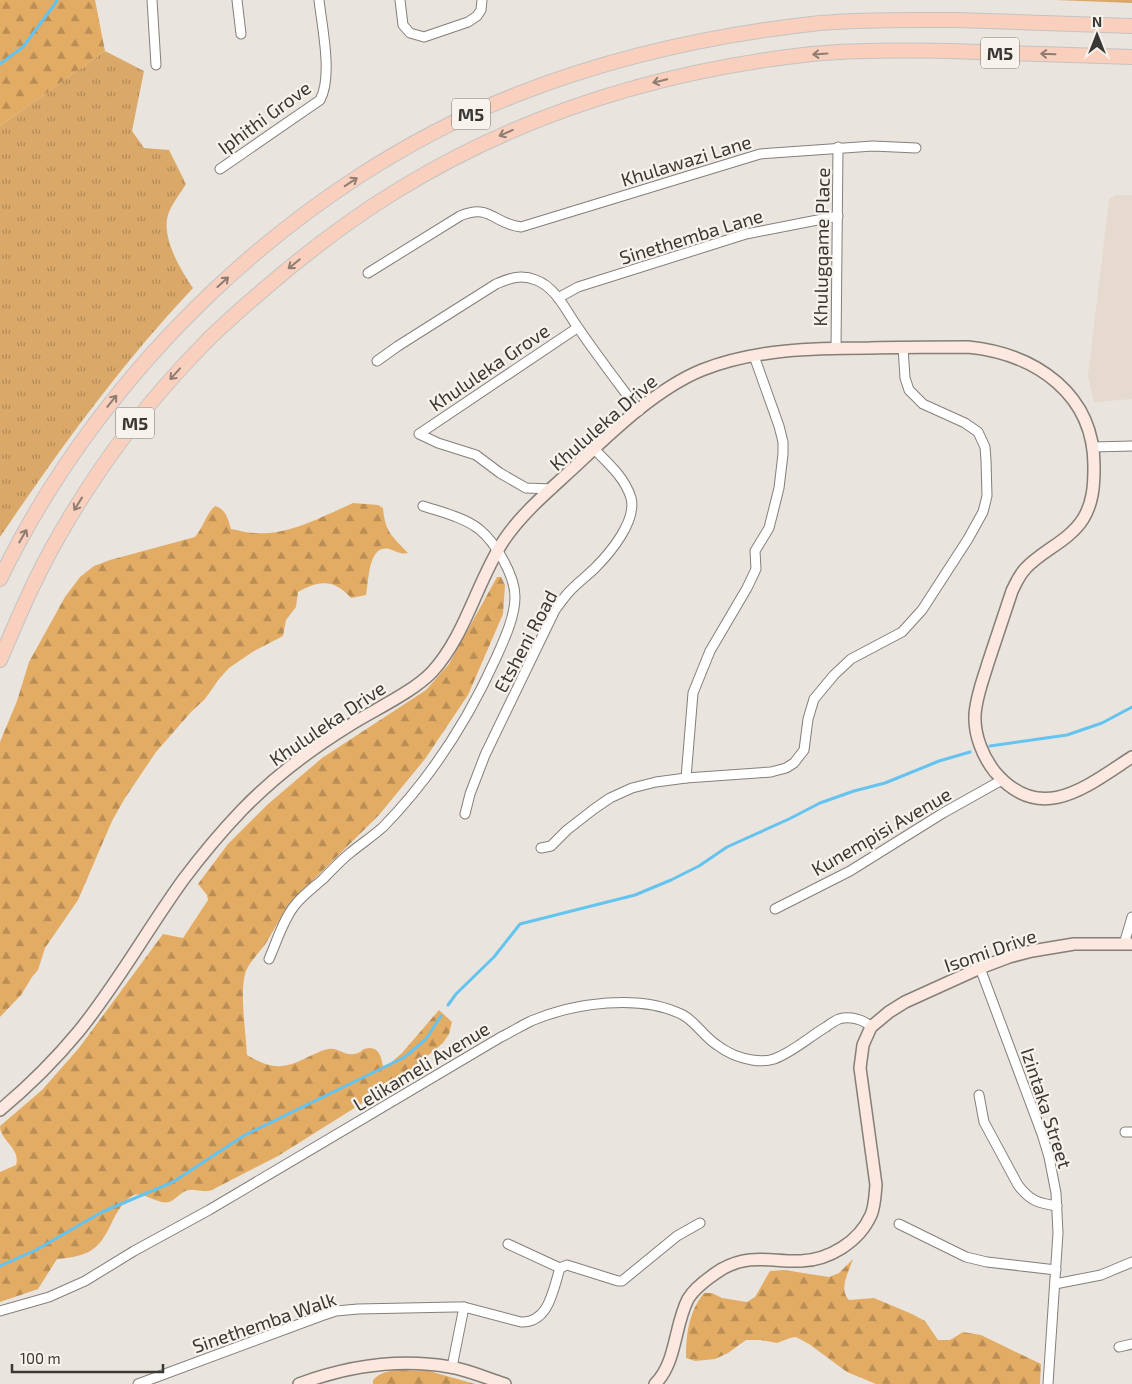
<svg xmlns="http://www.w3.org/2000/svg" width="1132" height="1384" font-family="'Exo 2',sans-serif">
<style>
.built{fill:#e5dacd}
.grass{fill:url(#grass-tufts)}
.forest{fill:url(#forest-firs)}
.cemetery{fill:url(#cemetery-stones)}
.lines{fill:none;stroke-linecap:round;stroke-linejoin:round}
.stream{stroke:#64c3ef;stroke-width:3}
.street-casing{stroke:#847f79;stroke-width:11}
.secondary-casing{stroke:#847f79;stroke-width:14}
.primary-casing{stroke:#c4c3c2;stroke-width:16}
.street{stroke:#fff;stroke-width:9}
.secondary{stroke:#fce8de;stroke-width:11}
.primary{stroke:#f9d0bd;stroke-width:14}
.oneway{stroke:#907c72}
.labels{text-anchor:middle;dominant-baseline:central;stroke-width:4.5;stroke-linejoin:round;paint-order:stroke}
.shield{fill:#f7f2eb;stroke:#73706c;stroke-width:1}
.shield-label{font-size:18px;font-weight:bold;fill:#3a3835}
.street-label{font-size:19px;fill:#3a3835;stroke:#f7f2eb}
</style>
<defs>
<pattern id="grass-tufts" width="24" height="20" patternUnits="userSpaceOnUse" patternTransform="scale(1.25)"><rect width="24" height="20" fill="#daa869"/><path d="M3 7l-1-3M5 7V3M7 7l1-3M15 17l-1-3M17 17v-4M19 17l1-3" fill="none" stroke="#b28a57"/></pattern>
<pattern id="forest-firs" width="22" height="20" patternUnits="userSpaceOnUse" patternTransform="scale(1.25)"><rect width="22" height="20" fill="#e3ac65"/><path d="M5 1l3.5 6h-7zM16 11l3.5 6h-7z" fill="#b98d54"/></pattern>
<pattern id="cemetery-stones" width="16" height="16" patternUnits="userSpaceOnUse" patternTransform="scale(1.25)"><rect width="16" height="16" fill="#daa869"/><path d="M2 7V4a2 2 0 0 1 4 0v3zM10 15v-3a2 2 0 0 1 4 0v3z" fill="#b28a57"/></pattern>
</defs>
<rect width="100%" height="100%" fill="#eae4de"/>
<path class="built" d="M1115 195H1132V399L1094 402 1088 376 1109 200Z"/>
<path class="grass" d="M105 51 144 71 132 131 144 148 169 150 186 184C180 194 171 205 168 215 161 237 181 271 193 288 121 364 59 450 0 537V126Z"/>
<g class="forest">
<path d="M0 0H95L105 51 0 126Z"/>
<path d="M353 503 378 505 383 508C385 532 392 536 408 553 400 555 397 551 389 549 368 544 369 581 366 595L351 598C333 578 319 581 298 592L296 607 286 620 283 636 254 651 229 668 219 679 205 699 191 712 156 752 125 798 112 821 78 900 45 948 38 970 32 977 21 995 0 1017V742L17 701 29 662 65 597 80 577 94 566 110 560 195 537C203 528 206 514 215 506 226 509 228 519 231 529 239 530 246 533 254 533 289 536 323 516 353 503Z"/>
<path d="M497 577H501L505 585 503 614 468 695 425 759 379 815 290 903C281 916 274 930 266 943 260 952 250 961 246 971 239 991 246 1033 247 1055 256 1060 266 1066 276 1066 294 1068 311 1053 328 1049 337 1047 345 1056 354 1054 358 1054 361 1051 364 1049 378 1045 381 1055 383 1066L386 1067 402 1053 439 1010 452 1022 449 1034 443 1043 396 1082 278 1156 212 1190C203 1193 197 1189 189 1190 181 1191 176 1200 169 1202 156 1205 143 1190 132 1196 123 1202 117 1212 113 1220 99 1251 89 1256 57 1259L38 1289 0 1302V1172L16 1165C21 1148 0 1141 0 1126L42 1090 79 1048 163 934 183 938 208 900 207 895 198 884 228 844 267 805 322 758 426 690 449 664Z"/>
<path d="M853 1259C849 1272 838 1289 849 1300L874 1298 912 1314 925 1321 938 1340H950L963 1332 981 1335 1041 1364 1040 1384H876L847 1372 809 1344 796 1337 790 1338 777 1343 760 1340H746L728 1353 715 1359 695 1361 686 1358C686 1334 689 1311 704 1293H712L722 1298 747 1302 755 1297 770 1271 784 1270 829 1277 839 1273Z"/>
<path d="M401 1370 429 1371 475 1384H373V1380C382 1371 389 1371 401 1370Z"/>
</g>
<path class="cemetery" d="M1055 0H1132V3Z"/>
<g class="lines">
<g class="stream">
<path d="M0 64 23 47 57 1 56 0"/>
<path d="M990 746 1067 735 1102 723 1132 707"/>
<path d="M448 1005 456 994 494 957 520 924 635 895 671 880 699 866 727 847 789 819 820 803 854 791 885 783 939 761 970 752"/>
<path d="M0 1266 36 1250 102 1212 173 1182 245 1135 405 1057 426 1039 441 1016"/>
</g>
<defs>
<g id="street">
<path d="M152 0 156 65"/>
<path d="M237 0 241 34"/>
<path d="M400 0 403 25 410 33 424 37 468 22 477 16 481 10 482 0"/>
<path d="M220 169 320 100C333 77 322 27 319 0"/>
<path d="M368 273 460 216C491 203 493 224 521 227L760 154 873 146 916 148"/>
<path d="M558 298 578 287 746 234 838 216"/>
<path d="M836 348 838 147"/>
<path d="M377 361 398 346 496 284C510 278 521 274 536 280 557 288 567 313 579 329 598 357 619 384 639 411"/>
<path d="M1093 447 1132 446"/>
<path d="M552 489 526 488 500 473 476 455 438 443 419 434 577 328"/>
<path d="M686 778 693 693 710 651 747 588 756 569 755 551 769 528 779 488 783 454V442L779 426 754 356"/>
<path d="M465 814 470 794 485 755 555 610C560 604 564 597 569 592 577 583 587 576 595 568 610 553 637 521 631 498 625 478 609 464 594 449"/>
<path d="M541 848 551 846 567 830 594 809 610 798 632 788 656 782 686 778 771 772 786 768 794 763 804 750 808 719 814 699 834 675 851 659 902 632 922 610 968 539 983 512 987 496 986 460 985 447 978 432 965 423 923 404 909 390 905 378 903 347"/>
<path d="M775 909 850 871 943 813 1002 780"/>
<path d="M1124 944 1132 917"/>
<path d="M269 959C277 941 283 920 295 905 303 895 314 887 323 879 332 870 340 861 350 853 361 844 373 836 383 827 431 778 468 720 496 658 504 640 515 617 515 597 515 575 495 542 479 529 463 517 441 512 423 506"/>
<path d="M980 968 1042 1134 1049 1157 1056 1193 1058 1233 1048 1384"/>
<path d="M979 1095 984 1122 1018 1185C1030 1201 1038 1203 1057 1206"/>
<path d="M1125 1132H1132"/>
<path d="M899 1224 966 1257 987 1262 1056 1270"/>
<path d="M508 1244 560 1268"/>
<path d="M560 1268 567 1265 618 1281H622L677 1236 700 1223"/>
<path d="M1055 1284 1101 1275 1132 1262"/>
<path d="M0 1311 49 1297 85 1281 134 1251 209 1210 501 1037C511 1032 521 1026 531 1021 574 1003 640 993 683 1015 696 1022 704 1037 717 1045 726 1052 740 1058 752 1060 758 1061 768 1061 774 1059 793 1052 809 1037 826 1027 830 1024 834 1021 839 1019 849 1016 864 1019 871 1027"/>
<path d="M1119 1347 1132 1344"/>
<path d="M452 1367 464 1307"/>
<path d="M138 1384 321 1316 336 1311 358 1309 455 1307H464L521 1322C549 1323 553 1290 560 1268"/>
</g>
<g id="secondary">
<path d="M0 1110C29 1086 55 1060 79 1031 117 984 147 930 183 880 201 856 221 832 242 810 274 777 311 749 350 725 374 710 413 692 432 672 466 635 477 581 504 540 524 510 556 485 582 460 616 428 658 388 702 370 755 349 814 348 870 348 902 347 935 347 968 347 1036 354 1095 394 1094 468 1094 485 1093 503 1083 519 1069 541 1043 550 1026 568 1019 575 1016 583 1012 591 1004 615 996 639 988 663 983 680 976 697 975 715 974 735 983 757 995 772 1041 826 1087 786 1132 757"/>
<path d="M299 1384C348 1366 398 1358 450 1367 469 1370 488 1379 505 1384"/>
<path d="M655 1384C677 1362 674 1326 688 1299 695 1287 711 1276 722 1269 750 1253 772 1262 801 1261 829 1260 859 1242 871 1215 875 1206 875 1194 876 1185L860 1068 863 1045 871 1027 889 1012 905 1002 980 968 1009 957 1032 951 1074 944H1132"/>
</g>
<g id="primary">
<path d="M0 579C102 368 298 180 518 94 615 56 717 34 820 23 865 19 911 20 956 20 1015 22 1073 24 1132 26"/>
<path d="M0 660C18 618 36 575 60 534 99 466 147 402 202 346 223 324 246 305 269 285 310 250 352 218 398 190 523 113 666 70 812 54 867 49 923 50 979 52 1030 54 1081 55 1132 57"/>
</g>
</defs>
<use href="#street" class="street-casing"/>
<use href="#secondary" class="secondary-casing"/>
<use href="#primary" class="primary-casing"/>
<use href="#street" class="street"/>
<use href="#secondary" class="secondary"/>
<use href="#primary" class="primary"/>
</g>
<defs><path id="oneway-shaft" d="M-6 0H5M1.5-3L5.5 0L1.5 3" fill="none" stroke-width="1.6" stroke-linecap="round" stroke-linejoin="round" transform="scale(1.25)"/></defs>
<g class="oneway">
<use href="#oneway-shaft" transform="translate(820 54) rotate(176)"/>
<use href="#oneway-shaft" transform="translate(1048 54) rotate(-178)"/>
<use href="#oneway-shaft" transform="translate(660 81) rotate(166)"/>
<use href="#oneway-shaft" transform="translate(506 133) rotate(156)"/>
<use href="#oneway-shaft" transform="translate(351 182) rotate(-33)"/>
<use href="#oneway-shaft" transform="translate(294 264) rotate(141)"/>
<use href="#oneway-shaft" transform="translate(223 282) rotate(-42)"/>
<use href="#oneway-shaft" transform="translate(175 374) rotate(132)"/>
<use href="#oneway-shaft" transform="translate(112 401) rotate(-51)"/>
<use href="#oneway-shaft" transform="translate(78 504) rotate(122)"/>
<use href="#oneway-shaft" transform="translate(23 536) rotate(-60)"/>
</g>
<g class="labels">
<g class="shield">
<rect x="981" y="37.5" width="38" height="31" rx="4"/>
<rect x="452" y="98.5" width="38" height="31" rx="4"/>
<rect x="116" y="407.5" width="38" height="31" rx="4"/>
</g>
<g class="shield-label">
<text x="1000" y="53">M5</text>
<text x="471" y="114">M5</text>
<text x="135" y="423">M5</text>
</g>
<g class="street-label">
<text transform="translate(264 117) rotate(-36)">Iphithi Grove</text>
<text transform="translate(686 160) rotate(-17)">Khulawazi Lane</text>
<text transform="translate(691 236) rotate(-17)">Sinethemba Lane</text>
<text transform="translate(821 247) rotate(-89)">Khulugqame Place</text>
<text transform="translate(489 367) rotate(-34)">Khululeka Grove</text>
<text transform="translate(603 422) rotate(-41)">Khululeka Drive</text>
<text transform="translate(525 641) rotate(-62)">Etsheni Road</text>
<text transform="translate(327 723) rotate(-34)">Khululeka Drive</text>
<text transform="translate(881 831) rotate(-30)">Kunempisi Avenue</text>
<text transform="translate(990 950) rotate(-19)">Isomi Drive</text>
<text transform="translate(421 1066) rotate(-31)">Lelikameli Avenue</text>
<text transform="translate(1047 1108) rotate(72)">Izintaka Street</text>
<text transform="translate(264 1322) rotate(-19)">Sinethemba Walk</text>
</g>
</g>
<g transform="translate(1097 35)" stroke="#f7f2eb" stroke-width="4" paint-order="stroke">
<path d="M0-4L9 19L0 12L-9 19Z" fill="#3a3835"/>
<text y="-8" font-size="14" font-weight="bold" text-anchor="middle" fill="#3a3835">N</text>
</g>
<path d="M12 1364v8h151v-8" fill="none" stroke="#3a3835" stroke-width="2.5"/>
<text x="20" y="1364" font-size="15" fill="#3a3835" stroke="#f7f2eb" stroke-width="4" paint-order="stroke">100 m</text>
</svg>
